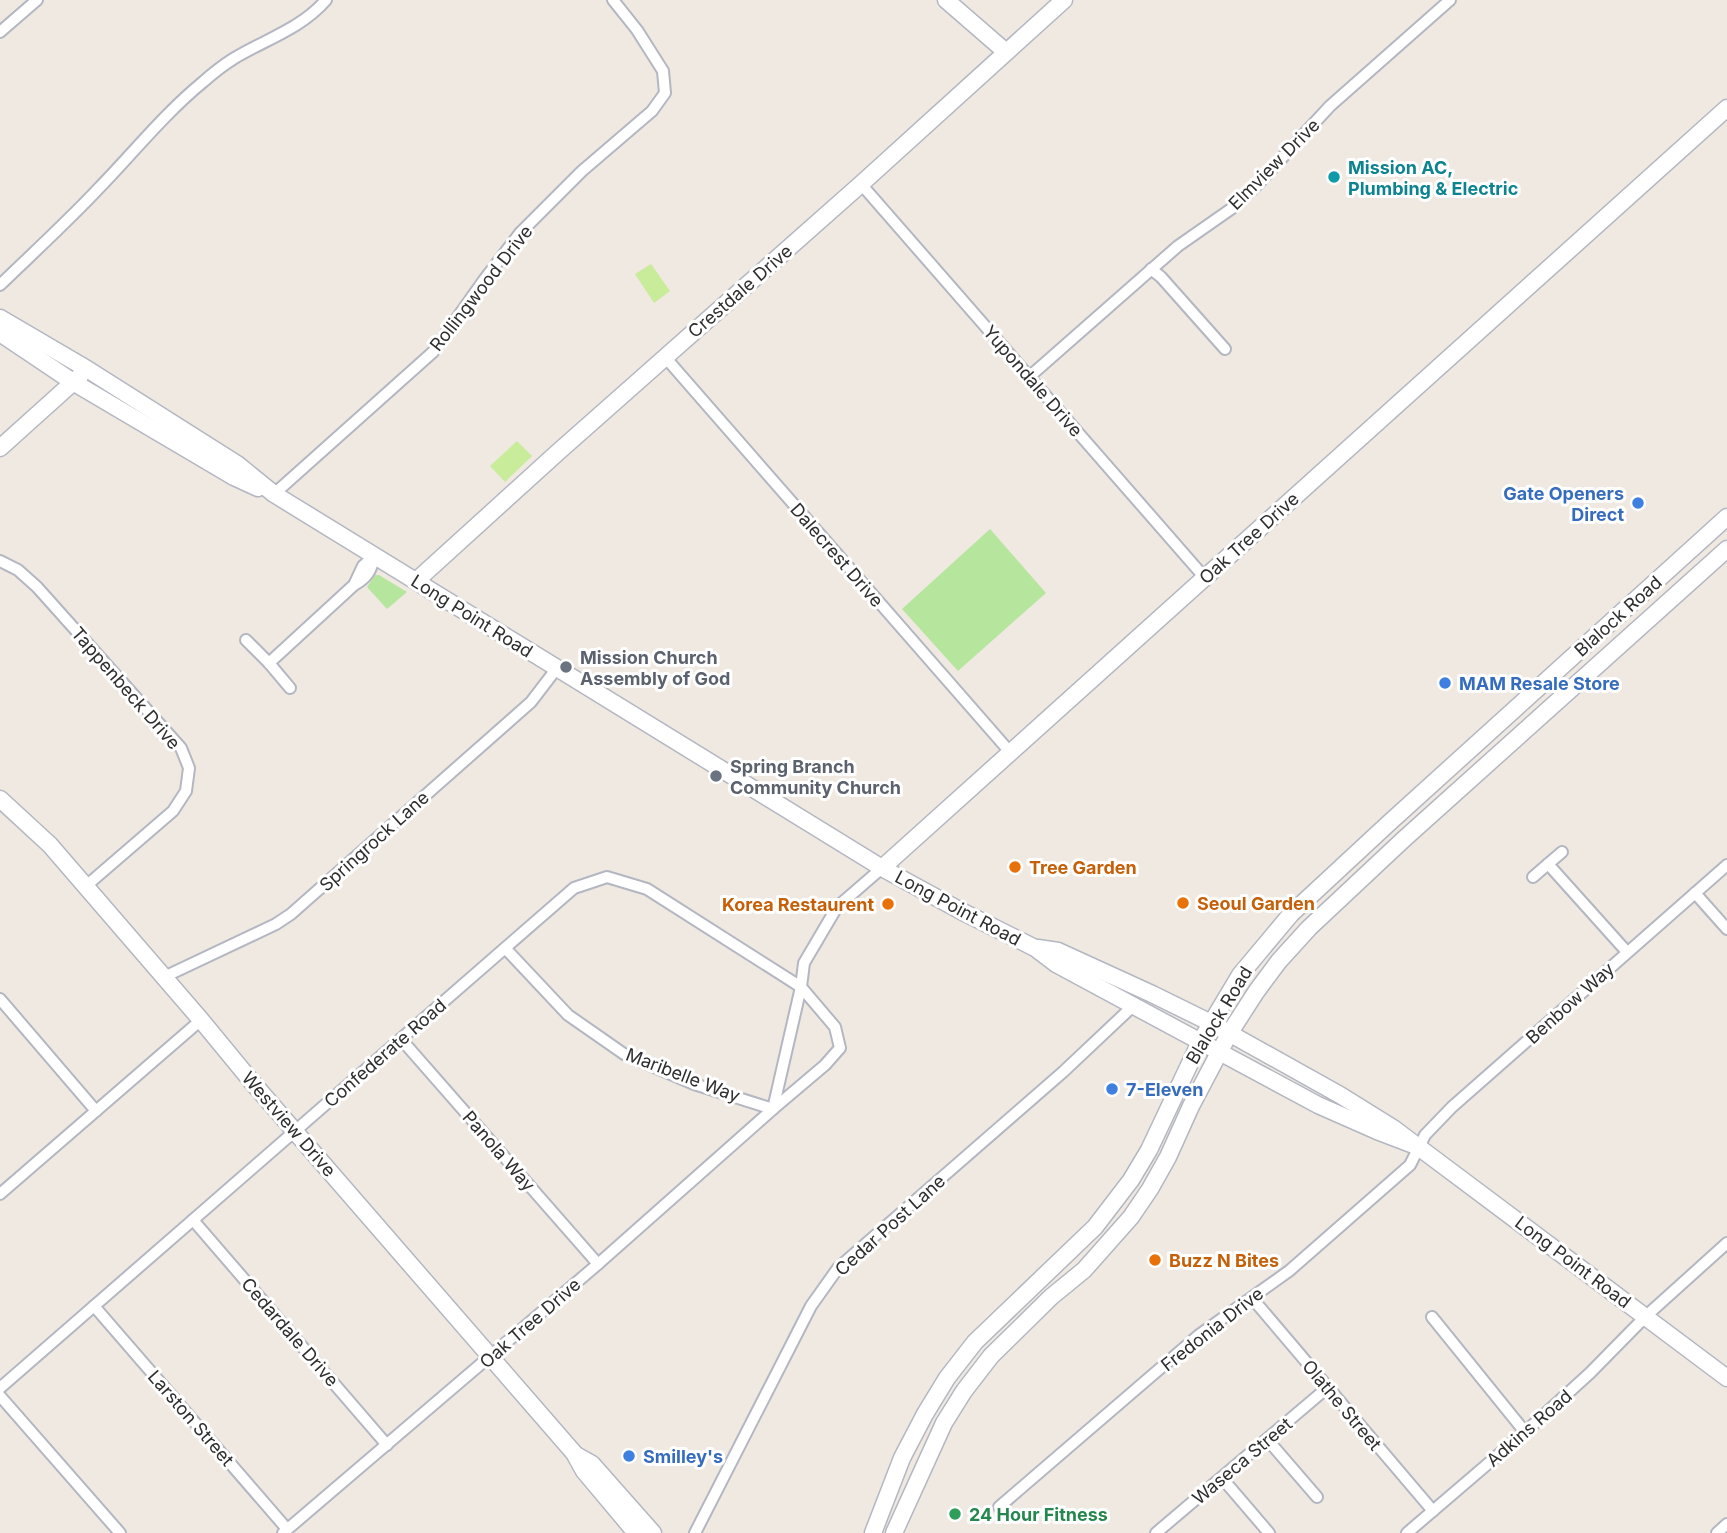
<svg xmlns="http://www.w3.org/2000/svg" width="1727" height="1533" font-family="Inter,sans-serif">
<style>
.green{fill:#b6e59e}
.pitch{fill:#c9ec9a}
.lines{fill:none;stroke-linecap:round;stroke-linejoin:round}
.street-casing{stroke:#b4b7c1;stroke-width:14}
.secondary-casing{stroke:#b4b7c1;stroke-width:19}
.street{stroke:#fff;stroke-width:10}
.secondary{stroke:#fff;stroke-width:16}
.culture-dot{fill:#0f9aa8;stroke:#fff;stroke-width:2.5}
.shop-dot{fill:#3f7fe0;stroke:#fff;stroke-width:2.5}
.worship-dot{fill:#6b7280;stroke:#fff;stroke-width:2.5}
.food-dot{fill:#e8710a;stroke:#fff;stroke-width:2.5}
.leisure-dot{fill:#2e9e5b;stroke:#fff;stroke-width:2.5}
.labels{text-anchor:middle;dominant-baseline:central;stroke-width:6;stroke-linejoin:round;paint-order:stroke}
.street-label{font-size:18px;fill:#2e2e2e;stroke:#fff}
.culture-label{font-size:18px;font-weight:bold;fill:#0d838f;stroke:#fff;text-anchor:start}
.shop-label{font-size:18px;font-weight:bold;fill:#366cbe;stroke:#fff;text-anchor:start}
.worship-label{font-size:18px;font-weight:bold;fill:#5b616d;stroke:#fff;text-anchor:start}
.food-label{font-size:18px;font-weight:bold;fill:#c56008;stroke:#fff;text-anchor:start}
.leisure-label{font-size:18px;font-weight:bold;fill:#27864d;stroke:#fff;text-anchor:start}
</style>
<rect width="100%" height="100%" fill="#efe9e1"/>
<g class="green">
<path d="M990 529 1046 593 958 671 902 609Z"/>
<path d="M375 575H379L407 592 387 609 367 587Z"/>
</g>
<g class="pitch">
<path d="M651 264 670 291 654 303 635 274Z"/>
<path d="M517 441 532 456 505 482 490 466Z"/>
</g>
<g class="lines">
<defs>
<g id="street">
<path d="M0 32 37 0"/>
<path d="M861 184 1205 578"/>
<path d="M1151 269 1161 277 1225 349"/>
<path d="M0 285C33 253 67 222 99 188 133 153 165 113 203 82 212 74 222 66 233 59 264 40 301 29 326 0"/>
<path d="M665 357 1010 752"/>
<path d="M1029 377 1178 246 1231 209 1257 185 1330 106 1450 0"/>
<path d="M274 494 433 352 484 280 520 233 582 171 652 111 665 93 663 71 637 30 613 0"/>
<path d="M0 561 18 570 37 587 181 748 189 768 186 791 173 811 86 886"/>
<path d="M246 640 269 663 290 688"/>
<path d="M269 663 354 585C367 578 372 570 374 556L363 566 354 585"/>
<path d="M1562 852 1548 864 1627 952"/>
<path d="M1533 877 1548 864"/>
<path d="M1695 893 1727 929"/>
<path d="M164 977 276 924 291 914 531 702 557 668"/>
<path d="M0 999 96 1111"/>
<path d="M401 1039 598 1264"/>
<path d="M0 1194 201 1020"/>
<path d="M193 1220 387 1445"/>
<path d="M1252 1298 1433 1511"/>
<path d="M94 1306 287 1529"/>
<path d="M1432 1317 1525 1432"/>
<path d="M0 1388 574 888 607 877 647 889 801 987 835 1027 840 1048 825 1065 773 1109 694 1084 624 1054 568 1015 505 948"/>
<path d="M0 1396 120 1533"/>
<path d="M1267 1439 1317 1497"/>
<path d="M1222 1478 1269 1533"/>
<path d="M999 1507 1199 1335 1289 1271 1410 1165 1425 1135 1452 1107 1727 865"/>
<path d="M283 1533 598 1264 773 1109 801 987 804 963 837 907 882 868"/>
<path d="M695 1533 811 1306 838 1268 1063 1072 1133 1006"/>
<path d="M1156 1533 1327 1388"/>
<path d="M1407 1533 1525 1432 1590 1373 1646 1316 1727 1243"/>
<path d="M1717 1533 1727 1524"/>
</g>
<g id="secondary">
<path d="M946 0 1006 52"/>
<path d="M0 318 87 369 237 464 274 494 882 868 961 911 1035 948 1056 964 1318 1105 1377 1131 1419 1147"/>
<path d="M0 333 73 382 234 477 258 488"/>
<path d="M0 448 80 376"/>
<path d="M416 581 557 453 861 184 1064 0"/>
<path d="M0 799 50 845 201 1020 252 1082 574 1453 584 1471 636 1533"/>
<path d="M882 868 1727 108"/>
<path d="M1038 948 1058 951 1152 994 1211 1023 1340 1095 1393 1128 1727 1378"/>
<path d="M576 1455 592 1464 653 1533"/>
<path d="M873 1533 902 1458 925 1414 947 1378 975 1342 1095 1227 1131 1180 1149 1150 1200 1042 1240 975 1291 914 1306 900 1389 823 1727 517"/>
<path d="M894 1533 944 1423 964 1391 991 1356 1051 1297 1084 1270 1131 1217 1150 1189 1168 1157 1191 1106 1229 1034 1256 992 1279 961 1309 928 1404 839 1727 549"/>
</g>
</defs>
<use href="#street" class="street-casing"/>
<use href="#secondary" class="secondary-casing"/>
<use href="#street" class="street"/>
<use href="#secondary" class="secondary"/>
</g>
<circle class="culture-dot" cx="1334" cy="177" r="7"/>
<g class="shop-dot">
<circle cx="1638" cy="503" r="7"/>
<circle cx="1445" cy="683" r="7"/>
<circle cx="1112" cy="1089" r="7"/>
<circle cx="629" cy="1456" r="7"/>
</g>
<g class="worship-dot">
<circle cx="566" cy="667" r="7"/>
<circle cx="716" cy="776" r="7"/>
</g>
<g class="food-dot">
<circle cx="1015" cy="867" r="7"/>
<circle cx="1183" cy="903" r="7"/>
<circle cx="888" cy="904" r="7"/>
<circle cx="1155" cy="1260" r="7"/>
</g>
<circle class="leisure-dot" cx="955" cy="1514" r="7"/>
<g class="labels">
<g class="street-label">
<text transform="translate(1274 164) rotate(-45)">Elmview Drive</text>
<text transform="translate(481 288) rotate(-52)">Rollingwood Drive</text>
<text transform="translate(740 291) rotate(-41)">Crestdale Drive</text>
<text transform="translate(1033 381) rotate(49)">Yupondale Drive</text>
<text transform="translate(1249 538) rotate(-42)">Oak Tree Drive</text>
<text transform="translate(837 555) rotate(49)">Dalecrest Drive</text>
<text transform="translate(472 616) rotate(32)">Long Point Road</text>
<text transform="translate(1618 616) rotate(-42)">Blalock Road</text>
<text transform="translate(126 688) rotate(49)">Tappenbeck Drive</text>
<text transform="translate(374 841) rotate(-42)">Springrock Lane</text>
<text transform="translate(958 908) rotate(28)">Long Point Road</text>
<text transform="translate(1570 1003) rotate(-42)">Benbow Way</text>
<text transform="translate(1219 1015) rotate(-59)">Blalock Road</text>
<text transform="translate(385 1053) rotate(-41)">Confederate Road</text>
<text transform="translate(683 1075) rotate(21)">Maribelle Way</text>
<text transform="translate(289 1124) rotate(49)">Westview Drive</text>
<text transform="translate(499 1151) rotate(49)">Panola Way</text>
<text transform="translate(890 1225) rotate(-42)">Cedar Post Lane</text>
<text transform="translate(1573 1262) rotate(37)">Long Point Road</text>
<text transform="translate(530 1323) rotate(-41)">Oak Tree Drive</text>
<text transform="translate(1212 1329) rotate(-38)">Fredonia Drive</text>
<text transform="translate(290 1332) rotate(49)">Cedardale Drive</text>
<text transform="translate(1342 1405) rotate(50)">Olathe Street</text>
<text transform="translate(191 1418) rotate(49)">Larston Street</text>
<text transform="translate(1529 1428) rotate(-41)">Adkins Road</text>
<text transform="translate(1242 1461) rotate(-40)">Waseca Street</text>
</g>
<g class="culture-label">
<text x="1348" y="167">Mission AC,<tspan x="1348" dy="21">Plumbing &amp; Electric</tspan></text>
</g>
<g class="shop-label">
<text x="1624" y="493" text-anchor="end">Gate Openers<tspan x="1624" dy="21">Direct</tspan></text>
<text x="1459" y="683">MAM Resale Store</text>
<text x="1126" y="1089">7-Eleven</text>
<text x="643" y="1456">Smilley's</text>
</g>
<g class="worship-label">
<text x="580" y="657">Mission Church<tspan x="580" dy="21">Assembly of God</tspan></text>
<text x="730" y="766">Spring Branch<tspan x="730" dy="21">Community Church</tspan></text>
</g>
<g class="food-label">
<text x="1029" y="867">Tree Garden</text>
<text x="1197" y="903">Seoul Garden</text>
<text x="874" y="904" text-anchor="end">Korea Restaurent</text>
<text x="1169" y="1260">Buzz N Bites</text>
</g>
<g class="leisure-label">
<text x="969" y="1514">24 Hour Fitness</text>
</g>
</g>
</svg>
